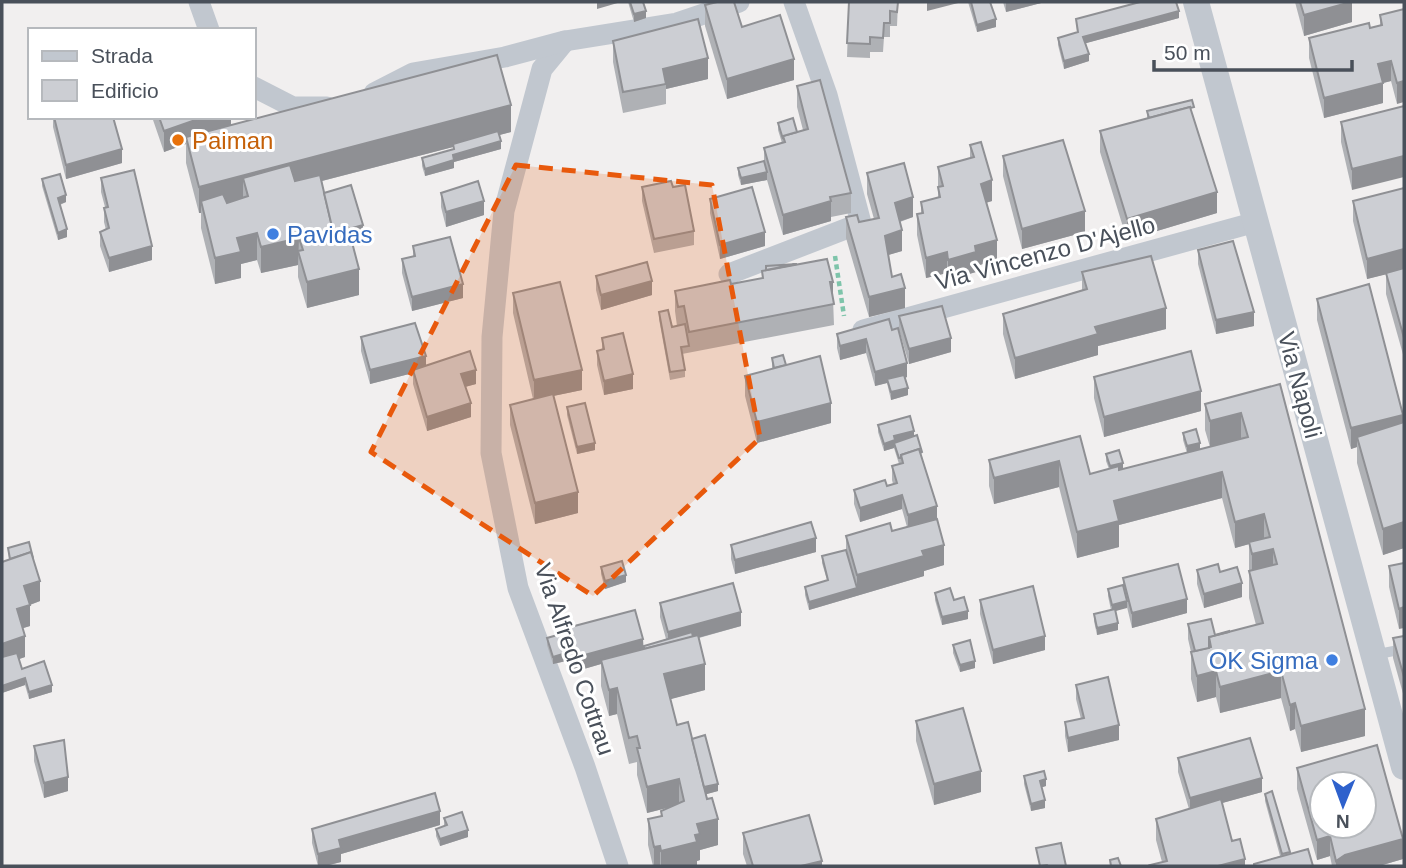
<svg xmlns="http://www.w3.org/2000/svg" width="1406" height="868" font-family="Helvetica,sans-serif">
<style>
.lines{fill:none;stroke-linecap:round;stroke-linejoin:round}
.path{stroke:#7ec4aa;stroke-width:4.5;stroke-dasharray:5 3.5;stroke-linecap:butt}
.service{stroke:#c1c7cf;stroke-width:10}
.minor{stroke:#c1c7cf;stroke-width:21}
.tertiary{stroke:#c1c7cf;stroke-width:26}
.wall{fill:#afb1b5}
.shaded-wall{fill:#8f9094}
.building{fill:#ccced3;stroke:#8f9094;stroke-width:2;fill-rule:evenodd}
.marked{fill:#e8590c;fill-opacity:0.2;stroke:#e8590c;stroke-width:5;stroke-dasharray:14 9;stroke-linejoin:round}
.food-dot{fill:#e8710a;stroke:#fff;stroke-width:2.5}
.shop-dot{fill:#3f7fe0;stroke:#fff;stroke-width:2.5}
.labels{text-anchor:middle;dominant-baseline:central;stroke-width:6;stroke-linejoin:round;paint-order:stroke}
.food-label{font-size:24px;fill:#c56008;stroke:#fff;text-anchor:start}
.shop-label{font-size:24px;fill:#366cbe;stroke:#fff;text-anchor:start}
.street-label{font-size:24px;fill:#49505a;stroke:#fff}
</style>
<rect width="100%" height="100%" fill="#f1efef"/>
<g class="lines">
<path class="path" d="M835 256 844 316"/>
<path class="service" d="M1373 655 1404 649"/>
<g class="minor">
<path d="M199 2 209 30"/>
<path d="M565 41 542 69 504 211 492 337 491 453 518 588 585 767 618 866"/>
<path d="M254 87 293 107H327"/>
<path d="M374 93 413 73 505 57 565 41 677 23 739 2"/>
<path d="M729 274 861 223 827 95 794 2"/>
<path d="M863 330 1256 222"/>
</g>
<path class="tertiary" d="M1196 2 1404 767"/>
</g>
<g class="wall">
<path d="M628 2H643L646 18 634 22Z"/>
<path d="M849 2H898L897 26H890V37H884L883 52H870V58L847 57Z"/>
<path d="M968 2H990L996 27 977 32Z"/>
<path d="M1003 2H1045L1006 12Z"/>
<path d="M1295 2H1352V22L1304 36Z"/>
<path d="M705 5 742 27 794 80 727 99 705 26Z"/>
<path d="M1404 9 1397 104 1391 81 1383 83V103L1324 118 1309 58V38L1370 28 1380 26V15Z"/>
<path d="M1179 18 1086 43 1089 61 1064 69 1058 45V38L1077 32 1076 19Z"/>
<path d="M613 41 708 79 666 89V104L623 113 613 62Z"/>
<path d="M797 86 851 193V213L831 217V221L783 235 767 180 741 185 738 175V168L764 161V148L782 143 778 130V123L797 132 803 130 797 107Z"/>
<path d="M1404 106 1352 190 1341 142V122Z"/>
<path d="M1147 111 1194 115H1193L1217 213 1127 240 1100 152V131L1147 119Z"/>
<path d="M53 117H113L122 163 66 179 53 127Z"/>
<path d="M152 117H231V125L511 132 499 135 501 149 454 162V168L425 176 422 166V158L453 150V147L322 181 324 193 363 233 350 236 359 295 307 308 298 277V265L261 273 257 260 241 264V278L215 284 201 228V213H199L186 163V144L164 152Z"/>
<path d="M970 145 992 201 986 203 997 260 976 266V272L948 280 947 273 926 278 917 235V214L921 213V202L938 198V167L970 158Z"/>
<path d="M1003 156 1085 232 1022 249 1003 176Z"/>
<path d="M867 173 913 217 900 222 902 251 888 255 892 277 905 308 869 317 846 238V217L859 222 874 219 867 194Z"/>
<path d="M101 178 152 260 109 272 100 246V232L106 230 104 222V208L105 207 101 192Z"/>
<path d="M42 179 66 202 60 205 67 237 58 240 42 186Z"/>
<path d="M642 187H673L694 231V245L654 253 642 201Z"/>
<path d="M1404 188V358L1386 294V274L1367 279 1353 221V201Z"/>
<path d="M441 193 484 215 446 227 441 207Z"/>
<path d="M710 199 765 246 720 259 710 213Z"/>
<path d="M413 246 463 298 412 311 402 273V259L413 256Z"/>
<path d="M1198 250 1254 326 1216 334 1198 264Z"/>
<path d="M766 266 833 299 834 325 682 354 685 370V377L670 380 659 319V312L672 327 677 326 675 311V291L731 284 762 278V271L766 270Z"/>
<path d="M1082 272 1166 329 1098 346V355L1015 379 1003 334V314L1082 290Z"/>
<path d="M596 276 652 295 601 310 596 290Z"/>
<path d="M513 293 582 390 553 396 578 513 535 524 510 425V405L533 399 513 313Z"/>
<path d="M1317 299 1403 422H1404V548L1383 555 1357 463V447L1351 449 1317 320Z"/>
<path d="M899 316 951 352 909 364 899 330Z"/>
<path d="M892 330 907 377 905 378 908 395 891 400 887 383 875 386 866 353 840 360 837 348V334Z"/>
<path d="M361 337 426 365 476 384 465 387 471 417 427 431 413 384V373L370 384 361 351Z"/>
<path d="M602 338 633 389 604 395 597 365V351L602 349Z"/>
<path d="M772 358 786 365 831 423 757 443 745 396V376L772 369Z"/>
<path d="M1094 377 1201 411 1104 437 1094 398Z"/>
<path d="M1280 384 1365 736 1301 752 1295 729 1290 731 1281 698 1220 713 1216 697 1197 702 1191 679V652L1188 639V624L1215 635 1256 625 1249 598V544L1235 548 1222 498 1119 525V547L1077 558 1059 487 994 504 989 486V460L1080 436 1090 474 1109 469 1106 461V454L1123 470 1187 453 1183 440V433L1200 450 1210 447 1205 430V404Z"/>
<path d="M567 407 595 450 577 454 567 415Z"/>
<path d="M878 425 914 436 922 457 937 520 944 565 924 571V576L809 610 805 595V587L827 580 822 563V556L846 550V536L892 531 907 527 902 509 860 522 854 504V490L893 484 892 480V466L899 464 894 448 884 451 878 432Z"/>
<path d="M731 545 816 552 735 574 731 559Z"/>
<path d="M8 548 40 601 30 605V626L23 628 25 657 19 659 22 669 52 692 29 699 25 685 2 693 9 560Z"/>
<path d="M1404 563 1399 629 1389 587V566Z"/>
<path d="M601 567 626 582 605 589 601 574Z"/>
<path d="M1197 570 1220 571 1242 597 1204 608 1197 584Z"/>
<path d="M1123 578 1187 613 1132 628 1127 607 1115 611 1118 630 1097 635 1094 621V614L1111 610 1108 596V589L1123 585Z"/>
<path d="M935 593 954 600 968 619 942 625 935 600Z"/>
<path d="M980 600 1045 650 993 664 980 614Z"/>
<path d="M660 603 741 626 699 638 705 690 670 699 677 725 692 739 718 791 706 794 718 845 700 850V860L697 861V866H653L648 845V819L661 816V811L670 807 647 813 637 775V762L629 764 617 714 609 716 601 686V664L570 673 566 659V661L553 664 547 645V638L563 640V629L643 639 644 649V646L666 639 660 617Z"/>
<path d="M1404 636V697L1393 658V638Z"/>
<path d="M953 645 975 668 960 672 953 653Z"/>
<path d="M1076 685 1119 740 1068 752 1065 736V722L1081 719 1076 699Z"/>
<path d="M916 721 981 792 934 805 916 741Z"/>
<path d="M34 746 68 791 44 798 34 761Z"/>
<path d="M1178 758 1262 792 1222 803 1232 841 1245 866 1162 862 1156 840V819L1189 809 1178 772Z"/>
<path d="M1297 768 1403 859 1379 866H1332L1330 856 1317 860 1297 789Z"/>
<path d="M1024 776 1046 786 1041 787 1045 808 1031 811 1024 784Z"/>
<path d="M1265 794 1290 854 1313 866H1254V864L1280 856 1265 801Z"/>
<path d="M444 818 468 837 440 846 436 836V829L444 826Z"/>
<path d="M440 825 341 854V862L325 866H318L312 843V829Z"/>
<path d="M743 833 822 866H747L743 854Z"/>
</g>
<g class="shaded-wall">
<path d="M597 2H621L597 9Z"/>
<path d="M927 2H962L927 11Z"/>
<path d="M1006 2H1045L1006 12Z"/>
<path d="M1352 2V22L1304 36V15Z"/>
<path d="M646 11V18L634 22V14Z"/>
<path d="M1179 11V18L1083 44V37Z"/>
<path d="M996 19V27L977 32V25Z"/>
<path d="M1089 54V61L1064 69V61Z"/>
<path d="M708 58V79L666 89V84L663 69Z"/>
<path d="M794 59V80L727 99V79Z"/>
<path d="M1391 61V81L1383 83V103L1324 118V98L1378 64Z"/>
<path d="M1404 81V102L1397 104V83Z"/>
<path d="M511 105V132L454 147 453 144V147L248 200 243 178V202L204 212 201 201V213H199V187Z"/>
<path d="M204 117H231V129L186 137V144L164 152V131Z"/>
<path d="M501 141V149L454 162V168L425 176V169L453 155Z"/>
<path d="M122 149V163L66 179V165Z"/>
<path d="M1404 156V177L1352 190V169Z"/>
<path d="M767 172V180L741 185V178Z"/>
<path d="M992 180V201L981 204V184Z"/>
<path d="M1217 192V213L1127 240V219Z"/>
<path d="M66 195V202L58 205V198Z"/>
<path d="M913 197V217L895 223V203Z"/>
<path d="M484 201V215L446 227V212Z"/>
<path d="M831 201V221L783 235V215Z"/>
<path d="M1085 211V232L1022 249V229Z"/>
<path d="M363 225V233L330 242V234Z"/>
<path d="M67 229V237L58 240V233Z"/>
<path d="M902 230V251L885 256V236Z"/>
<path d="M765 232V246L720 259V245Z"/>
<path d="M257 233V260L241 264V278L215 284V258L237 238Z"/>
<path d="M299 238 298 265 261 273V247Z"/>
<path d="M997 240V260L976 266V272L948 280V260L975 246Z"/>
<path d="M152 246V260L109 272V258Z"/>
<path d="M1404 249V270L1367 279V259Z"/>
<path d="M947 252V273L926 278V258Z"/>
<path d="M359 269V295L307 308V282Z"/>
<path d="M652 281V295L601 310V295Z"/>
<path d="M830 282H833V302Z"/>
<path d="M463 284V298L412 311V297Z"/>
<path d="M905 288V308L869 317V297Z"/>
<path d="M1166 308V329L1098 346V355L1015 379V358L1095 327Z"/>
<path d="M1254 312V326L1216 334V320Z"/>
<path d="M951 338V352L909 364V349Z"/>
<path d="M866 339V353L840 360V346Z"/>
<path d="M426 356V370H413V373L370 384V370Z"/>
<path d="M907 363V377L888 383 887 379V383L875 386V372Z"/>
<path d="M476 370V384L461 388V374Z"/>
<path d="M582 370V390L534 400V380Z"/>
<path d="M633 374V389L604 395V381Z"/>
<path d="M908 388V395L891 400V392Z"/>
<path d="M1201 391V411L1104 437V417Z"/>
<path d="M471 403V417L427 431V417Z"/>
<path d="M831 403V423L757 443V422Z"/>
<path d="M1241 413V439L1210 447V421Z"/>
<path d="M1403 415V435L1357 437V447L1351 449V428Z"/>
<path d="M914 431V438L894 443V448L884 451V444L894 436Z"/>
<path d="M595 443V450L577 454V447Z"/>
<path d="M1200 443V450L1187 453V446Z"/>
<path d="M1059 461V487L994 504V478Z"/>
<path d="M1123 463V470L1110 474V466Z"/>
<path d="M1222 472V498L1119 525V547L1077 558V532L1114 501Z"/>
<path d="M578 492V513L535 524V503Z"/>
<path d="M902 495V509L860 522V508Z"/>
<path d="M937 506V520L908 529V515Z"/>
<path d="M1264 514V540L1235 548V522Z"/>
<path d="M1404 522V548L1383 555V529Z"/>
<path d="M816 538V552L735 574V560Z"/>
<path d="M944 545V565L924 571V576L809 610V602L857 588V575L922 551Z"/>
<path d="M1273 549V575L1252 580V554Z"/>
<path d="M626 575V582L605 589V581Z"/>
<path d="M40 581V601L24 607V586Z"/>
<path d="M1242 583V597L1204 608V594Z"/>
<path d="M1187 599V613L1132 628V613Z"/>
<path d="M1127 601V608L1112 612V605Z"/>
<path d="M30 605V626L17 630V609Z"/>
<path d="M1404 607V628L1399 629V609Z"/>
<path d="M968 611V619L942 625V617Z"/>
<path d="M741 612V626L668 646V632Z"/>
<path d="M1118 623V630L1097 635V628Z"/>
<path d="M25 636V657L2 665V644Z"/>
<path d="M1045 636V650L993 664V650Z"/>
<path d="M643 639V653L601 660V664L570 673V659Z"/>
<path d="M566 653V661L553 664V657Z"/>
<path d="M975 661V668L960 672V665Z"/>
<path d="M705 664V690L664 701V674Z"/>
<path d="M1216 671V697L1197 702V676Z"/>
<path d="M1281 671V698L1220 713V687Z"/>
<path d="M25 678V685L2 693V686Z"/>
<path d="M52 685V692L29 699V692Z"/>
<path d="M617 688V714L609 716V690Z"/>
<path d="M1295 703V729L1290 731V705Z"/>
<path d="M1365 709V736L1301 752V726Z"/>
<path d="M1119 725V740L1068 752V738Z"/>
<path d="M981 771V792L934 805V784Z"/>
<path d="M68 777V791L44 798V783Z"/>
<path d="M1262 778V792L1190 812V798Z"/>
<path d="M679 779V805L647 813V787Z"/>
<path d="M1046 779V786L1040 788V781Z"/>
<path d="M718 784V791L700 796V789Z"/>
<path d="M1045 800V808L1031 811V804Z"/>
<path d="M440 811V825L341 854V862L325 866H318V854L339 840Z"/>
<path d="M718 819V845L700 850V860L697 861V866H661V851L695 835 697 824Z"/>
<path d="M468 830V837L440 846V839Z"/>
<path d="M1330 836V856L1317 860V840Z"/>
<path d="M1403 839V859L1379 866H1336V861L1345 855Z"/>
<path d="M660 846V866H654V847Z"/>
<path d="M1245 859V866H1218Z"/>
<path d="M822 861V866H801Z"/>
</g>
<g class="building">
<path d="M630 2H643L646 11 634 14Z"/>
<path d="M717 2H734L742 27 780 15 794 59 727 79 705 5Z"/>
<path d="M849 2H898L897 12 890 11V23H884L883 38 870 37V44L847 43Z"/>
<path d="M971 2H990L996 19 977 25Z"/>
<path d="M1140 2H1176L1179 11 1083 37 1089 54 1064 61 1058 38 1078 32 1076 19Z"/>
<path d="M1300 2H1351L1304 15Z"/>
<path d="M1404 9V81L1397 83 1391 61 1378 64 1383 83 1324 98 1309 38 1369 23 1370 28 1382 25 1380 15Z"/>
<path d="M698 19 708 58 663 69 666 84 623 92 613 41Z"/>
<path d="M497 55 511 105 199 187 186 137Z"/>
<path d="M820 80 851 193 830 197 831 201 783 215 764 148 785 142 783 136 808 129 797 86Z"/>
<path d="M1192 100 1194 107 1190 108V107L1149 118 1147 111Z"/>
<path d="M1404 106V156L1352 169 1341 122Z"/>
<path d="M1190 107 1217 192 1127 219 1100 131Z"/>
<path d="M54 117H113L122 149 66 165Z"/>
<path d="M159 117H204L164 131Z"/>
<path d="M793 118 797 132 783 136V139L778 123Z"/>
<path d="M498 131 501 141 453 155 454 160 425 169 422 158 454 149 453 144Z"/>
<path d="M1063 140 1085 211 1022 229 1003 156Z"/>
<path d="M981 142 992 180 981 184 997 240 975 246 976 252 948 260 947 252 926 258 917 214 923 213 921 202 940 197 938 187 943 186 938 167 974 157 970 145Z"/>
<path d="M764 161 767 172 741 178 738 168Z"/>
<path d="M904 163 913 197 895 203 902 230 885 236 892 277 901 274 905 288 869 297 846 217 857 215 859 222 879 218 867 173Z"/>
<path d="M290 165 295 181 320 175 333 231 348 227 359 269 307 282 298 251 303 250 299 238 261 247 257 233 237 238 241 252 215 258 201 201 223 194 227 203 248 196 243 178Z"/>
<path d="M134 170 152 246 109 258 100 232 109 228 104 208 108 207 101 178Z"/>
<path d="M60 174 66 195 58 198 67 229 58 233 42 179Z"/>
<path d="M478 181 484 201 446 212 441 193Z"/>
<path d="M671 181 673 187 685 185 694 231 654 239 642 187Z"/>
<path d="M351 185 363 225 349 229 348 227 333 231 324 193Z"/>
<path d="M752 187 765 232 720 245 710 199Z"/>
<path d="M1404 188V249L1367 259 1353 201Z"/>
<path d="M450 237 463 284 412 297 402 259 415 256 413 246Z"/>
<path d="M1233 241 1254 312 1216 320 1198 250Z"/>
<path d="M1151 256 1166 308 1095 327 1098 334 1015 358 1003 314 1087 289 1082 272Z"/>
<path d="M827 259 833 282H830L834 304 689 332 684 306 678 307 675 291 730 280 731 284 763 278 762 271Z"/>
<path d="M647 262 652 281 601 295 596 276Z"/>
<path d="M797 264 766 270V266Z"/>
<path d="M1404 268V338L1386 273Z"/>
<path d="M560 282 582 370 534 380 513 293Z"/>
<path d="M1369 284 1403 415 1351 428 1317 299Z"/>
<path d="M942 306 951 338 909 349 899 316Z"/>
<path d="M668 310 672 327 685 324 689 346 681 347 685 370 670 372 659 312Z"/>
<path d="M889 319 892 330 898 328 907 363 875 372 866 339 840 346 837 334Z"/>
<path d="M415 323 426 356 370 370 361 337Z"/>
<path d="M623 333 633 374 604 381 597 351 604 349 602 338Z"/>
<path d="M470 351 476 370 461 374 471 403 427 417 413 370Z"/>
<path d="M1191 351 1201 391 1104 417 1094 377Z"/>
<path d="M783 355 786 365 774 368 772 358Z"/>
<path d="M820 356 831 403 757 422 745 376Z"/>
<path d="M904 375 908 388 891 392 887 379Z"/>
<path d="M1280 384 1365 709 1301 726 1295 703 1290 705 1281 671 1220 687 1216 671 1197 676 1191 652 1211 647 1209 637 1263 623 1249 571 1277 564 1273 549 1252 554 1249 542 1270 537 1264 514 1235 522 1222 472 1114 501 1119 521 1077 532 1059 461 994 478 989 460 1080 436 1090 474 1119 466V470L1248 437 1241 413 1210 421 1205 404Z"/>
<path d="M553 394 578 492 535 503 510 405Z"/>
<path d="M585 403 595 443 577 447 567 407Z"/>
<path d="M910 416 914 431 894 436 895 440 884 444 878 425Z"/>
<path d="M1404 422V522L1383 529 1357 437Z"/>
<path d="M1196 429 1200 443 1187 446 1183 433Z"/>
<path d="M917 435 922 452 920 453 919 449 901 455V458H899L894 443Z"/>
<path d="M919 449 937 506 908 515 902 495 860 508 854 490 885 480 887 486 897 483 892 466 903 463 901 455Z"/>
<path d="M1119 450 1123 463 1110 466 1106 454Z"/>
<path d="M937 519 944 545 922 551 924 556 857 575 846 536 890 523 892 531Z"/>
<path d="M811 522 816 538 735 560 731 545Z"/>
<path d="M29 542 33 558 31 552 10 559 8 548Z"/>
<path d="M846 550 857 588 809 602 805 587 828 580 822 556Z"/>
<path d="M31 552 40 581 24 586 30 605 17 609 25 636 2 644V562Z"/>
<path d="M622 561 626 575 605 581 601 567Z"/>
<path d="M1404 563V607L1399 609 1389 566Z"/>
<path d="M1178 564 1187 599 1132 613 1123 578Z"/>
<path d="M1218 564 1220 572 1237 567 1242 583 1204 594 1197 570Z"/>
<path d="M733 583 741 612 668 632 660 603Z"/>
<path d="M1123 585 1127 601 1112 605 1108 589Z"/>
<path d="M1033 586 1045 636 993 650 980 600Z"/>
<path d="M950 588 954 600 964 597 968 611 942 617 935 593Z"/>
<path d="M1115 609 1118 623 1097 628 1094 614Z"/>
<path d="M635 610 643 639 570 659 563 629Z"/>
<path d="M1211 619 1215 635 1229 631V632L1209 637V648L1195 651 1188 624Z"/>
<path d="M692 632 693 637 644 649V646Z"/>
<path d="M561 634 566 653 553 657 547 638Z"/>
<path d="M698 635 705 664 664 674 677 725 688 722 707 799 712 798 718 819 697 824 700 834 695 835 697 842 661 851 660 846 654 847 648 819 662 816 661 811 684 801 679 779 647 787 637 748H640L637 736 629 738 617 688 609 690 601 660Z"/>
<path d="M1404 636V677L1393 638Z"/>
<path d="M970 640 975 661 960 665 953 645Z"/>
<path d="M17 653 22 669 44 661 52 685 29 692 25 678 2 686V657Z"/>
<path d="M1108 677 1119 725 1068 738 1065 722 1084 718 1076 685Z"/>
<path d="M963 708 981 771 934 784 916 721Z"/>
<path d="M705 735 718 784 704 787 692 739Z"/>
<path d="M1250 738 1262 778 1190 798 1178 758Z"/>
<path d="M64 740 68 777 44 783 34 746Z"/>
<path d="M1377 745 1403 839 1345 855 1336 861 1330 836 1317 840 1297 768ZM1322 784H1364V826H1322Z"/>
<path d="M1044 771 1046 779 1040 781 1045 800 1031 804 1024 776Z"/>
<path d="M1272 791 1290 852 1282 854 1265 794Z"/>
<path d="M435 793 440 811 339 840 341 848 318 854 312 829Z"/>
<path d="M1221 799 1232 841 1240 839 1245 859 1218 866H1151L1150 865 1167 861 1156 819Z"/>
<path d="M462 812 468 830 440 839 436 829 447 825 444 818Z"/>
<path d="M809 815 822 861 801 866H753L743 833Z"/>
<path d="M1061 843 1066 866H1048L1047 865 1040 866 1036 848Z"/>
<path d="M1308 849 1313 866H1254V864Z"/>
<path d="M1118 858 1121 866H1111L1110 860Z"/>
</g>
<path class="marked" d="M516 165 712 185 760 438 593 596 371 452Z"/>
<circle class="food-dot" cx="178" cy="140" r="7"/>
<g class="shop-dot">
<circle cx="273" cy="234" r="7"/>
<circle cx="1332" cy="660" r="7"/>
</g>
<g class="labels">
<g class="food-label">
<text x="192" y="140">Paiman</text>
</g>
<g class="shop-label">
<text x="287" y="234">Pavidas</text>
<text x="1318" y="660" text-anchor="end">OK Sigma</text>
</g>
<g class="street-label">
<text transform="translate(1045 253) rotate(-15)">Via Vincenzo D'Ajello</text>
<text transform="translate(1300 385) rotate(75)">Via Napoli</text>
<text transform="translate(575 659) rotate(71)">Via Alfredo Cottrau</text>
</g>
</g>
<rect width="1406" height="868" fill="none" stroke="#49505a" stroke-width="7"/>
<rect x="28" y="28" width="228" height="91" fill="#ffffff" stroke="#b6b9bd" stroke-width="2"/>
<rect x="42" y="51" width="35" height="10" fill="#c1c7cf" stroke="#b6b9bd" stroke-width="2"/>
<text x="91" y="63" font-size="21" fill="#49505a">Strada</text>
<rect x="42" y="80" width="35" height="21" fill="#ccced3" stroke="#b6b9bd" stroke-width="2"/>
<text x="91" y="98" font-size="21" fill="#49505a">Edificio</text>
<g transform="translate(1343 805) rotate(181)"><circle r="33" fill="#ffffff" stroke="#b6b9bd" stroke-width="2"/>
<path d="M0-5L12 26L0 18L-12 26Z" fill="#2e61cc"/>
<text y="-10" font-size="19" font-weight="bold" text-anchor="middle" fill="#49505a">N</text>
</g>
<path d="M1154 60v10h198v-10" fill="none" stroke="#49505a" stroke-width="3.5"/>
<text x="1164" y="60" font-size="21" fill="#49505a" stroke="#ffffff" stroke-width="5" paint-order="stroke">50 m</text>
</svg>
